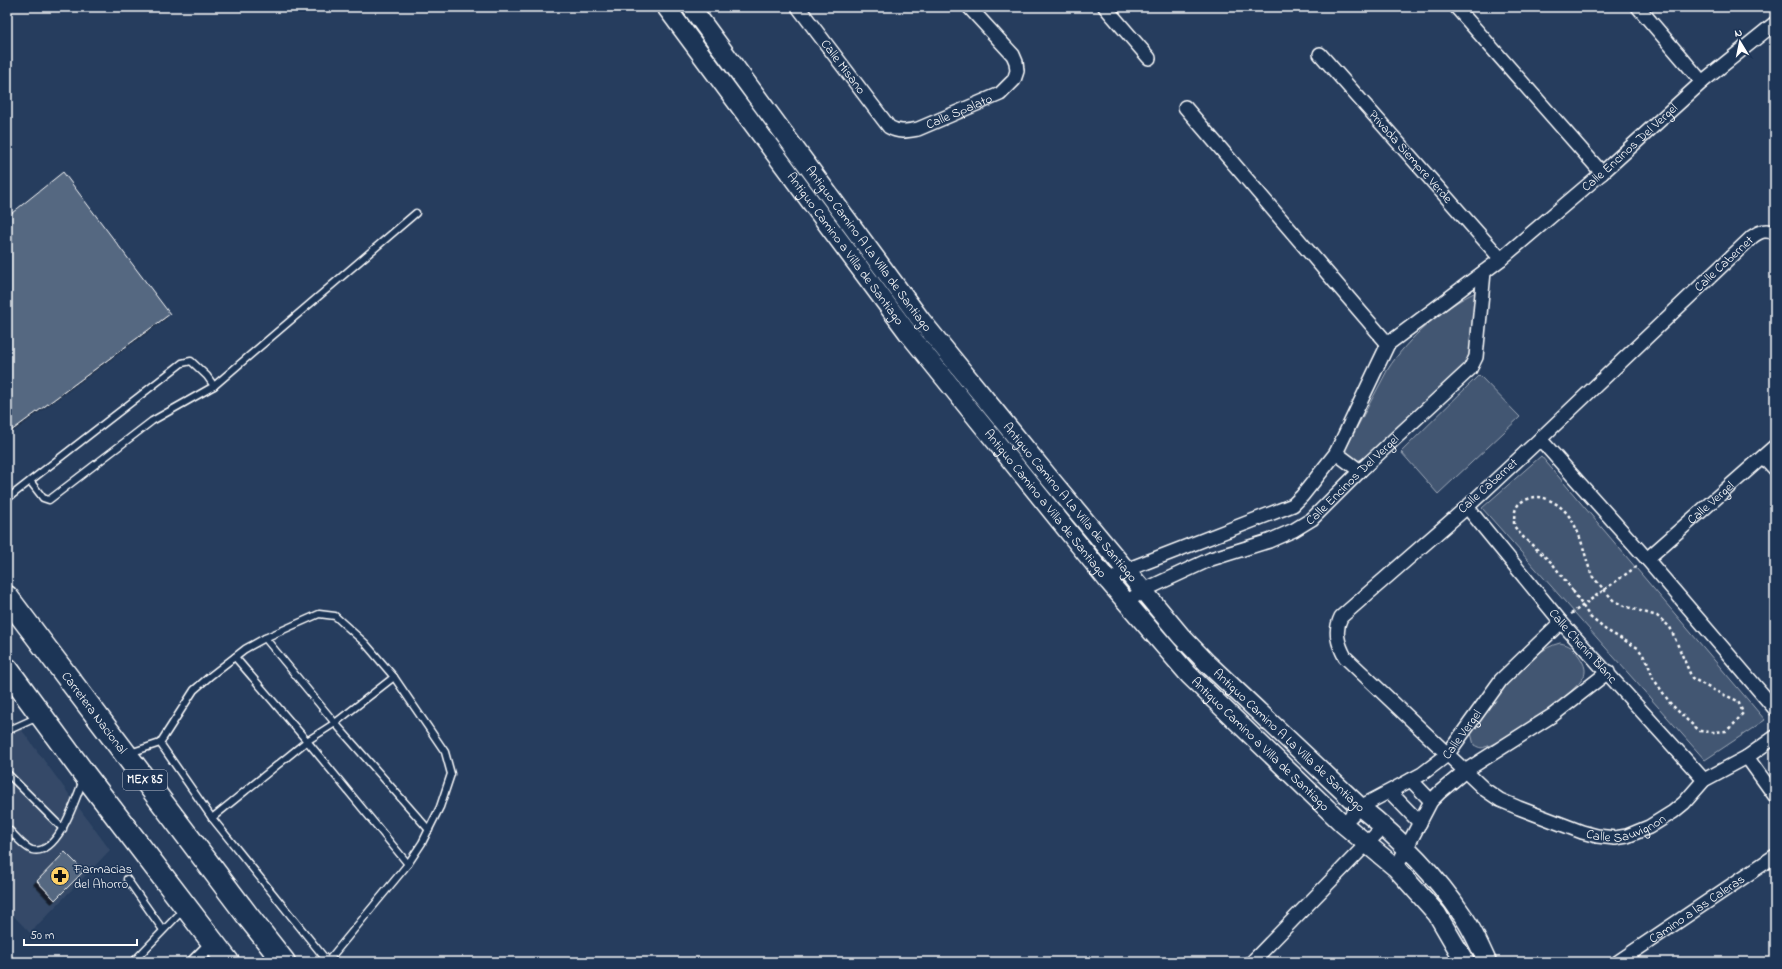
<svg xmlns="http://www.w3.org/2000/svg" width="1782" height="969" font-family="'Indie Flower',sans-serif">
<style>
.built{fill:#344a68}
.green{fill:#425672;stroke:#a0aab8}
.building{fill:#556781;stroke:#fff;filter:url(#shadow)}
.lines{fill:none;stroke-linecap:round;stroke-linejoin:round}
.lane-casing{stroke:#fff;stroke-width:9}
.street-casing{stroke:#fff;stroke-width:16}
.secondary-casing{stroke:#fff;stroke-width:21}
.highway-casing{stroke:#fff;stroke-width:25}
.path{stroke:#fff;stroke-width:2.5;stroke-dasharray:3 3;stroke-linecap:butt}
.lane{stroke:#1d3557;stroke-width:6}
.street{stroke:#1d3557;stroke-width:13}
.secondary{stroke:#1d3557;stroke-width:18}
.highway{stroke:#1d3557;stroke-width:22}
.path-bridge{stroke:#fff;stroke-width:2.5;stroke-dasharray:3 3;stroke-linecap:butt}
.labels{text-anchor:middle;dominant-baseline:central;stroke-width:3;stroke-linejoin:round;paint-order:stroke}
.shield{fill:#1d3557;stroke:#bbc2cd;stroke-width:1}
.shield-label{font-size:12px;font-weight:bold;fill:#fff}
.street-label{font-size:13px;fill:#fff;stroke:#1d3557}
.poi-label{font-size:13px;fill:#fff;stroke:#1d3557;text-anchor:start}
</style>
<defs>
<filter id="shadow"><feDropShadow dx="-3.5" dy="3.5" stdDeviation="0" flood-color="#0009"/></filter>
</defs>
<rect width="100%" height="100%" fill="#263d5e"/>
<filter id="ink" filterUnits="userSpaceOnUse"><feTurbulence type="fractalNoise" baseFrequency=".025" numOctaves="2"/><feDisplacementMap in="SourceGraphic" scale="8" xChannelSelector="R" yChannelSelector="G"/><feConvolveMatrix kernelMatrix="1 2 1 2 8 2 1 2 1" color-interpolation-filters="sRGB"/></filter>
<g filter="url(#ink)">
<path class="built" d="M7 710 110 850 30 933 7 909Z"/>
<g class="green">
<path d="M1476 292 1474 339 1465 365 1365 458 1356 461 1347 454 1345 450 1388 369C1407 339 1443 307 1476 292Z"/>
<path d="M1479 375 1520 417 1438 494 1401 452Z"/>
<path d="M1541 456 1765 720 1705 760 1482 508Z"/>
<path d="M1560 643C1570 645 1573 648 1579 656 1583 662 1587 669 1584 676 1578 692 1503 743 1485 747 1481 749 1478 747 1474 745L1471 733C1487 706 1528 650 1560 643Z"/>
</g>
<g class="building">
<path d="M63 172 170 314 7 434V217Z"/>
<path d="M65 852 84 871 55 900 37 881Z"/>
</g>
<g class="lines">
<defs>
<g id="lane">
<path d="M214 386 416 213"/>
<path d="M7 499 30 481 182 363 191 361 207 376 214 386 152 421 49 500 43 498 30 481"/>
<path d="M265 638 335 723 429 830"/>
<path d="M235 657 307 741 408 864"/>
<path d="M7 731 38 717"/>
<path d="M160 743 194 690 209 677 245 649 265 638 319 614 335 616 365 643 394 677 445 752 451 774 440 807 422 843 408 864 328 961"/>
<path d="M130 753 160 743 212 818 328 962"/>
<path d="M7 773 63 829"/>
<path d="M212 818 307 741 335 723 394 677"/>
<path d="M7 828C14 834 23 847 32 850 58 857 76 798 83 780"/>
<path d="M127 879 163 930"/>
<path d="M133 962 183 910"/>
</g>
<g id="street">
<path id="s1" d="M798 7 889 127C899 133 907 131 918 129L1000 94 1014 80 1017 71 1016 62 1013 55 969 7"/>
<path d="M1105 7 1149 58"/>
<path d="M1456 7 1602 173"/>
<path d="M1638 7 1702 82"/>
<path id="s2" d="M1320 54 1501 259"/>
<path d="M1185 107 1388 344"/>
<path id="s3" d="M1775 233C1766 229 1760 231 1752 237L1540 439 1467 507 1341 617C1334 631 1338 644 1345 657L1484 789 1500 800 1519 808 1582 832 1597 836 1615 838 1627 836 1649 827 1673 812 1684 803 1704 780 1747 757 1775 737"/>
<path d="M1540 439 1647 559 1775 709"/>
<path d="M1336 453 1360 471"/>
<path d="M1764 457 1775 469"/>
<path id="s4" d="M1467 507 1561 622 1704 780"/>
<path id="s5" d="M1647 559 1775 446"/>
<path id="s6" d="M1109 582 1126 570 1293 505 1302 496 1336 453 1388 344 1501 259 1602 173 1702 82 1775 23"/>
<path id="s7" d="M1127 602 1144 590 1211 559 1269 541 1294 530 1312 519 1360 471 1470 369 1476 357 1484 272"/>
<path d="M1747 757 1775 796"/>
<path d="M1411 780 1431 801"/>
<path d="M1390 792 1420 823"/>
<path id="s8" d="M1343 824 1360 807 1422 774 1447 755 1501 680 1561 622"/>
<path d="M1396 868 1431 801 1440 792 1465 771 1553 715 1608 672"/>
<path d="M194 962 213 943"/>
<path d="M1252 962 1384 826"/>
<path id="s9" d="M1618 962 1775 856"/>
</g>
<g id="secondary">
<path id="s10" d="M666 7 908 333 1109 582 1189 675 1343 824 1396 868 1437 914 1465 962"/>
<path id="s11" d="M691 7 921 320 1047 475 1181 636 1207 663 1360 807C1399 838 1435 874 1463 916 1473 930 1480 947 1487 962"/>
</g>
<g id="highway">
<path id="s12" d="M7 597 247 915 284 962"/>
<path d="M7 669 85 775 228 962"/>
</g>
</defs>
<use href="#lane" class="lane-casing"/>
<use href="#street" class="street-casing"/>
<use href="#secondary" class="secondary-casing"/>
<use href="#highway" class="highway-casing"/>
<g class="path">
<path d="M1573 591 1552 563 1522 536 1514 526C1514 513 1514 503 1528 499 1538 495 1544 497 1553 502 1580 517 1582 550 1592 576"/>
<path d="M1571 614 1637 566"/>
<path d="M1590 617 1606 630 1638 648 1647 661 1653 678 1670 703 1687 720 1700 731 1713 732 1726 731 1734 724 1743 713 1738 701 1713 690 1692 678 1670 627 1657 616 1624 606 1614 601"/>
</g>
<use href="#lane" class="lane"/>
<use href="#street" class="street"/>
<use href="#secondary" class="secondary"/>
<use href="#highway" class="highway"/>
<g class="path-bridge">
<path d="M1592 576 1614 601"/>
<path d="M1573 591 1590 617"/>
</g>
</g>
</g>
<defs>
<symbol id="pharmacy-disc" viewBox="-11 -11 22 22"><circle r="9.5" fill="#ffd166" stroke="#1d3557"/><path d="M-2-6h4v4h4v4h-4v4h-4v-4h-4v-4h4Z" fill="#111"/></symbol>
</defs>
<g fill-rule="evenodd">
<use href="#pharmacy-disc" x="49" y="865" width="22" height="22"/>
</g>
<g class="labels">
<rect class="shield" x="123" y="770" width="44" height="20" rx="3"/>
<g class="shield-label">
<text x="145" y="780">MEX 85</text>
</g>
<g class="street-label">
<text stroke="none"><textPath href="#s1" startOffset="75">Calle Misano</textPath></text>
<text stroke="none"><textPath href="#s1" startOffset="225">Calle Spalato</textPath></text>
<text stroke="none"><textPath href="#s6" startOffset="700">Calle Encinos Del Vergel</textPath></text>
<text stroke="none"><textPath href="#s2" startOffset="137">Privada Siempre Verde</textPath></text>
<text stroke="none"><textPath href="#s10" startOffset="301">Antiguo Camino a Villa de Santiago</textPath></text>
<text stroke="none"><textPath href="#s11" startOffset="300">Antiguo Camino A La Villa de Santiago</textPath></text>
<text transform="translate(1724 264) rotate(-43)">Calle Cabernet</text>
<text stroke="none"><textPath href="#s7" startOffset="260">Calle Encinos Del Vergel</textPath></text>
<text transform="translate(1488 486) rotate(-42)">Calle Cabernet</text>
<text stroke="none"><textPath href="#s11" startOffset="624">Antiguo Camino A La Villa de Santiago</textPath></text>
<text stroke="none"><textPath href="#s10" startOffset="625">Antiguo Camino a Villa de Santiago</textPath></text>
<text stroke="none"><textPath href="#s5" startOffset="85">Calle Vergel</textPath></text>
<text stroke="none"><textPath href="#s4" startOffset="181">Calle Chenin Blanc</textPath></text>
<text stroke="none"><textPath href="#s12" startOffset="145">Carretera Nacional</textPath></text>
<text stroke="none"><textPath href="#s8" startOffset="151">Calle Vergel</textPath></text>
<text stroke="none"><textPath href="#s11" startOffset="948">Antiguo Camino A La Villa de Santiago</textPath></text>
<text stroke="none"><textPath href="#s10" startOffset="948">Antiguo Camino a Villa de Santiago</textPath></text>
<text stroke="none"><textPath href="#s3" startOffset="972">Calle Sauvignon</textPath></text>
<text stroke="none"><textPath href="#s9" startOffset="95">Camino a las Caleras</textPath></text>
</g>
<g class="poi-label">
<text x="74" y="869">Farmacias<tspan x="74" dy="15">del Ahorro</tspan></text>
</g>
</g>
<rect width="1782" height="969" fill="none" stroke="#1d3557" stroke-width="24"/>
<rect x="12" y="12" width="1758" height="945" fill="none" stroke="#fff" stroke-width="1.5" filter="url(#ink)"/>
<g transform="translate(1740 42) rotate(350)" stroke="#1d3557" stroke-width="3" paint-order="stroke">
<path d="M0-3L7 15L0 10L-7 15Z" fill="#ffffff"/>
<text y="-6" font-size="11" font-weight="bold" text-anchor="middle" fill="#ffffff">N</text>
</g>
<path d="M24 939v6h113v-6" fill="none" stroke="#ffffff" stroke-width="2"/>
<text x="30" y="939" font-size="12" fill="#ffffff" stroke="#1d3557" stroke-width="3" paint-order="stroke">50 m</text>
</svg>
